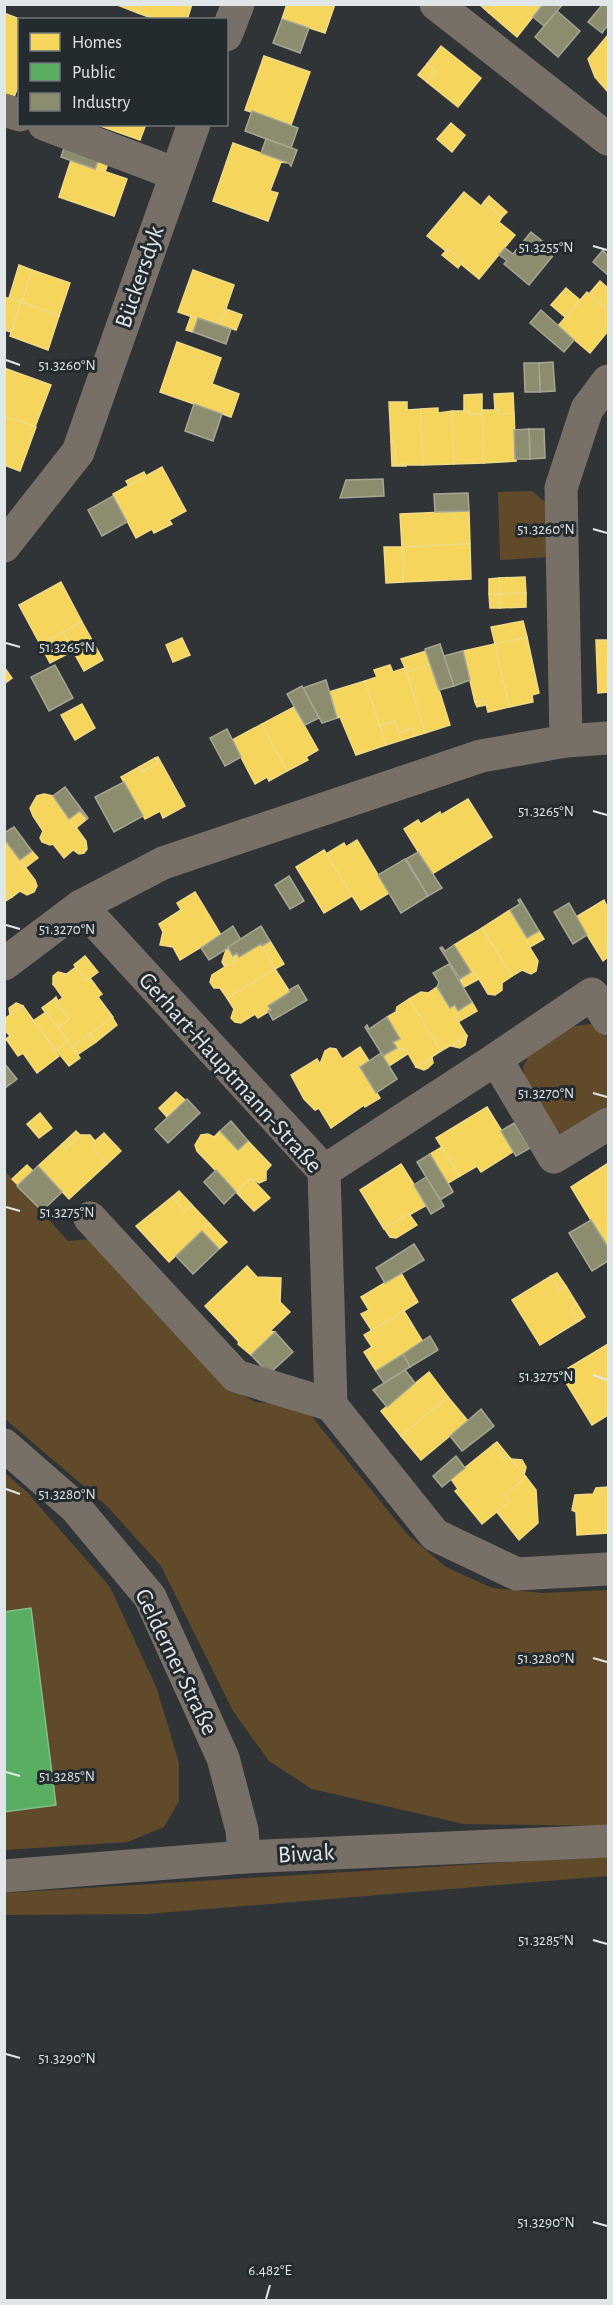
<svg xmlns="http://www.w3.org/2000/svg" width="613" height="2305" font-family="'Alegreya Sans',sans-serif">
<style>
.green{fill:#614a2a}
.homes{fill:#f6d55c;stroke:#f0da86;stroke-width:1.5}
.public{fill:#5aae61;stroke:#82bf8a;stroke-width:1.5}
.industry{fill:#8c8c6e;stroke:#a6a793;stroke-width:1.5}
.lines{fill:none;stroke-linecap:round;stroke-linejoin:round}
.minor{stroke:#787067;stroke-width:33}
.ticks{fill:none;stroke:#e1e6e8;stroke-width:2}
.labels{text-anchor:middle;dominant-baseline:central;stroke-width:6;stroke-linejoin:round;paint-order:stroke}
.street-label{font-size:24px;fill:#e1e6e8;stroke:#242b2f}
.ticks-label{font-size:15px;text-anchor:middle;fill:#e1e6e8;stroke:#242b2f;stroke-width:6;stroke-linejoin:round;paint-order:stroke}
</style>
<rect width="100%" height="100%" fill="#313437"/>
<g class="green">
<path d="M532 491 547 504 549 557 500 560 498 492Z"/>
<path d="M591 1024 608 1038V1118L564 1136 546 1122 526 1089 523 1066 534 1049 568 1027Z"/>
<path d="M4 1170 68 1241 92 1239 232 1389 255 1402 277 1404 308 1412 407 1534 446 1567 492 1588 542 1593 608 1590V1826L464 1824 312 1789 269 1761 233 1711 161 1566 107 1506 5 1419Z"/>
<path d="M5 1473 27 1492 110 1587 157 1689 179 1763V1801L164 1827 128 1842 5 1850Z"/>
<path d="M608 1856V1876L147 1914 5 1915 4 1893Z"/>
</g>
<g class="homes">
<path d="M115 4H141L138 13Z"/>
<path d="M141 4H192L187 20H157L138 13Z"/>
<path d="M287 4H335L325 33 282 19Z"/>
<path d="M479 4H497L489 13Z"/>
<path d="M497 4H543L517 37 489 13Z"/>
<path d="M4 13 22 20H20V81L14 97 4 94Z"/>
<path d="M608 35V92L595 77 588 59Z"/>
<path d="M441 46 481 78 458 107 427 82 435 71 427 64Z"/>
<path d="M264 56 310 72 291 125 245 110Z"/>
<path d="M427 64 435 71 427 82 418 75Z"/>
<path d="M451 123 465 135 452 152 437 139Z"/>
<path d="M95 124H146L140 140Z"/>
<path d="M233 143 289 163 281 162 270 191 278 193 268 221 213 201Z"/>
<path d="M101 154 110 157 105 172 95 168Z"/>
<path d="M71 160 127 179 114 216 59 197Z"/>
<path d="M464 192 481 206 484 202 502 217 499 222 515 235 479 279 461 264 463 261 448 249 446 251 427 236Z"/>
<path d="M489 196 507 212 502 217 484 202Z"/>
<path d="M448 249 463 261 458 268 442 255Z"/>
<path d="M19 265 32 270 22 302 9 298Z"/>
<path d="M32 270 70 283 59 316 22 302Z"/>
<path d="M193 270 234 285 220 326 178 312Z"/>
<path d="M600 281 608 288V310L589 294Z"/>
<path d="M566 288 580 300 565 317 551 305Z"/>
<path d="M587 292 608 310V331L590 353 558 326Z"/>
<path d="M4 297 21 302 11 332 4 330Z"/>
<path d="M21 302 59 316 48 350 10 336Z"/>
<path d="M226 309 242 315 236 330 220 325Z"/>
<path d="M191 316 198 318 193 332 186 330Z"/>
<path d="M177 342 221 358 212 384 239 394 231 417 160 392Z"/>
<path d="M4 368 51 385 35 427 4 416Z"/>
<path d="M513 393 514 413 499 414V410H495L494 394Z"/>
<path d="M482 394V414L469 415 468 411H464V395Z"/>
<path d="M389 402H407V410L421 409 423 465H396L395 442H391Z"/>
<path d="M438 408V413L452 411 454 464 423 465 421 409Z"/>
<path d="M482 410 484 463 454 464 452 411H468L469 415 482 414Z"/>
<path d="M482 410H499V414L514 413 516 461 484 463Z"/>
<path d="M4 416 36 427 20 471 4 465Z"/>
<path d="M391 442H395L396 465 406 464V466H392Z"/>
<path d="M162 467 186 511 169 520 172 524 154 533 152 529 136 538 113 494Z"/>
<path d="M144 472 146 476 129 486 126 481Z"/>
<path d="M469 511 470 544 402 547 400 514Z"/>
<path d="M470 544 471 579 403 582 402 547Z"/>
<path d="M384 547H402L403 582 386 583Z"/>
<path d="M525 577 526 593 500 594 499 578Z"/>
<path d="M499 578 500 594H489V579Z"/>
<path d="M61 582 82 622 40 644 19 605Z"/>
<path d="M526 593V607L500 608V594Z"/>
<path d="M489 594H500V608H490Z"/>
<path d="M523 621 527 637 495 644 491 627Z"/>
<path d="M82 622 92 640 73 651 63 632Z"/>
<path d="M63 632 73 651 50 663 40 644Z"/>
<path d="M527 637 539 693 532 695 533 702 509 707 495 644Z"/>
<path d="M182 638 190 655 173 662 166 645Z"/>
<path d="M92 640 103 660 84 671 73 651Z"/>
<path d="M596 640H608V692L598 693Z"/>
<path d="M495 644 509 707 488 712 485 700 475 702 463 651Z"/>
<path d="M426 651 430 665 407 672 401 659Z"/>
<path d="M431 664 450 725 425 733 407 672Z"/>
<path d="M390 665 393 672 405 668 425 733 415 736 413 728 399 733 395 721 380 726 365 681 377 677 374 670Z"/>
<path d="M4 667 12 678 4 684Z"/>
<path d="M365 681 386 745 356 755 340 717 337 718 329 692Z"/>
<path d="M485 700 486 705 477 707 475 702Z"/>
<path d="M82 704 95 728 75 740 61 715Z"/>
<path d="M294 707 318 750 306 757 308 760 287 771 262 724Z"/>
<path d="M395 721 399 733 413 728 415 736 386 745 380 726Z"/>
<path d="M262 724 287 771 269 781 267 777 255 784 232 740Z"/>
<path d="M158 757 185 806 163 818 160 811 145 819 121 777 139 767 142 772 158 763 155 758Z"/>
<path d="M155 758 158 763 142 772 139 767Z"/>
<path d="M44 794 53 796 86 841 87 849 84 853 79 854 73 850 64 858 53 844 50 845 42 842 40 838 43 831 33 816 30 808 37 796Z"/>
<path d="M468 799 492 837 432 874 404 829 418 820 421 824 440 812 441 815Z"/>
<path d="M80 811 87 819 76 828 69 819Z"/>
<path d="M4 839 35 880 37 886 34 892 27 895 20 891 12 897 4 888Z"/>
<path d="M357 840 389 893 361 910 326 854 344 843 346 847Z"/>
<path d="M324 850 352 896 324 913 296 867Z"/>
<path d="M32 851 38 858 26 867 20 860Z"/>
<path d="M4 888 12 897 4 902Z"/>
<path d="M195 892 221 935 180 960 173 947 160 945 163 932 159 924 181 910 177 903Z"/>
<path d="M604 900 608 909V957L603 961 576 917Z"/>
<path d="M510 910 528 938 527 943 538 961 536 971 531 974 522 970 512 976 482 928Z"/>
<path d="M482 928 512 976 502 983V990L495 995 488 994 476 974 470 973 454 945Z"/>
<path d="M539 931 544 939 530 947 527 943 528 937Z"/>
<path d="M270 941 284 964 275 969 262 946Z"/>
<path d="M261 944 275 969 227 998 220 988H214L210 982 212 975 236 960 233 956 237 953 239 957Z"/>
<path d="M228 948 233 956 223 962 225 967 222 962 226 950Z"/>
<path d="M85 956 98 972 86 981 74 965Z"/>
<path d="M233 956 236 960 226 966 223 962Z"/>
<path d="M76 967 86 981 90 978 102 994 98 997 113 1017 72 1047 57 1028 69 1019 54 999 56 997 58 1001 63 998 53 984Z"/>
<path d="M275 969 290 992 268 1006 271 1010 258 1018 255 1014 241 1023 235 1022 231 1018 234 1009 227 998Z"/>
<path d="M58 972 66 974 53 984V976Z"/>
<path d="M470 973 476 974 479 979 464 987 460 979Z"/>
<path d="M437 987 450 1008 455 1005 458 1011 456 1018 467 1036 441 1051 409 999 421 992 428 993Z"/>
<path d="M54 999 69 1019 57 1028 42 1008Z"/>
<path d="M409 999 441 1051 416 1067 405 1048 402 1050 396 1048 393 1042 400 1039 387 1017 396 1012 397 1007Z"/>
<path d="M472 1002 477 1011 458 1022 456 1018 458 1011Z"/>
<path d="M16 1003 23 1006 10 1015 9 1008Z"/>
<path d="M23 1006 59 1056 37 1073 23 1053 18 1056 6 1039 10 1036 4 1029V1019Z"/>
<path d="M46 1012 68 1041 56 1050 33 1021Z"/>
<path d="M112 1017 117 1025 96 1042 90 1034Z"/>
<path d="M90 1034 96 1042 77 1055 72 1047Z"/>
<path d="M467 1036 465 1045 460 1048 451 1046Z"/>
<path d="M68 1041 80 1058 69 1066 56 1050Z"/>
<path d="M360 1047 369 1061 360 1067 380 1098 365 1107 364 1105 331 1128 319 1108 315 1110 304 1099 291 1075 317 1059 320 1064 325 1051 330 1048 336 1049 342 1059Z"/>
<path d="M396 1048 402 1050 405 1048 409 1053 389 1066 383 1056Z"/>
<path d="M432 1057 433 1063 428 1068 424 1070 416 1067Z"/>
<path d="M176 1092 185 1100 167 1117 159 1108Z"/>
<path d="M487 1107 514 1151 481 1172 477 1166 460 1176 436 1138Z"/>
<path d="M40 1113 52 1128 39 1138 27 1124Z"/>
<path d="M76 1131 80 1135 66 1149 62 1144Z"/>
<path d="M220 1131 238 1150 248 1141 271 1165 266 1171V1180L259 1183 251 1178 236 1192 216 1171 197 1151 195 1145 201 1135 208 1134 214 1137Z"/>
<path d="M104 1133 121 1151 107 1164 94 1150 95 1141Z"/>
<path d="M80 1135H90L95 1141 94 1150 107 1164 69 1199 38 1166 62 1144 66 1149Z"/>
<path d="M442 1147 460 1176 448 1183 453 1192 430 1154Z"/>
<path d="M401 1164 427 1205 384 1229 360 1190Z"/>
<path d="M607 1164 608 1167V1243L606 1245 571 1187Z"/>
<path d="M27 1165 33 1171 18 1185 12 1179Z"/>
<path d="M251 1178 270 1198 254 1211 236 1192Z"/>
<path d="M179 1191 192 1205 185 1211 172 1197Z"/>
<path d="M172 1197 185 1211 192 1205 210 1224 169 1262 136 1226Z"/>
<path d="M409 1214 417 1225 396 1238 390 1237 384 1228Z"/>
<path d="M210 1224 227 1242 219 1249 202 1231Z"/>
<path d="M247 1266 257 1277 281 1278 280 1302 290 1312 270 1331 275 1332 251 1355 238 1344 239 1342 205 1306Z"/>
<path d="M401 1273 418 1302 372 1331 361 1314 369 1310 361 1297Z"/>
<path d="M557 1273 566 1286 559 1290 551 1276Z"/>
<path d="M551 1276 559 1290 566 1286 577 1304 571 1308 579 1321 540 1345 512 1300Z"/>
<path d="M577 1304 585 1317 579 1321 571 1308Z"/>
<path d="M404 1311 423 1342 376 1371 364 1352 372 1347 364 1335Z"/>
<path d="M608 1344V1415L592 1425 560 1373Z"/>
<path d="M429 1372 448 1397 401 1436 381 1411Z"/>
<path d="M448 1397 468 1421 421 1460 401 1436Z"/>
<path d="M497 1442 510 1458H503L493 1445Z"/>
<path d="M493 1445 503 1458H510L526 1477 505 1495 510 1501 482 1524 455 1491 458 1489 451 1479Z"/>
<path d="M511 1459 522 1460 526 1467 524 1475Z"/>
<path d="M526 1477 536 1490 538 1523 519 1540 497 1512 510 1501 505 1495Z"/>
<path d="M608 1487V1533L577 1535 576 1512 572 1510 575 1495 593 1494 596 1488Z"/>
</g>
<path class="public" d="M31 1608 56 1805 4 1812V1612Z"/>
<g class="industry">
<path d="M543 4H563L544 26 533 17Z"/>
<path d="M603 4H608V25L602 33 588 22Z"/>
<path d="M557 11 580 31 558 57 535 37Z"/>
<path d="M282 19 309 28 300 53 273 43Z"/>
<path d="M252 111 298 128 291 148 245 131Z"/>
<path d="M266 139 297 150 291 166 289 163 261 153Z"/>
<path d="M66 142 101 154 95 169 61 157Z"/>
<path d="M531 232 556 252 529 285 504 264 507 261 499 255 505 248 513 254Z"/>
<path d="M603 250 608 256V275L593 262Z"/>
<path d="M541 310 574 340 564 352 530 323Z"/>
<path d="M198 318 231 329 226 344 193 332Z"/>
<path d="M553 362 555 391 540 392 539 363Z"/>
<path d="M524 363H539L540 392H525Z"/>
<path d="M194 404 222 414 213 441 185 431Z"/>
<path d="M529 429H544L545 458 530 459Z"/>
<path d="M529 429 530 459H515L514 430Z"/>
<path d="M383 479 384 496 340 498 346 480Z"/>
<path d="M468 493 469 511 435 512 434 494Z"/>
<path d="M113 496 127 522 102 536 88 510Z"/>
<path d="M440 644 454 686 439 690 425 649Z"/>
<path d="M463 651 470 680 454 686 444 656Z"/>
<path d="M55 665 73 698 49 711 31 677Z"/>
<path d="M326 680 337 718 322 723 303 688Z"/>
<path d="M302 686 319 718 305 725 287 694Z"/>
<path d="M227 729 241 757 225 766 210 738Z"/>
<path d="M124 782 143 816 114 832 95 797Z"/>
<path d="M65 787 88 818 87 819 80 811 69 819 53 796Z"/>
<path d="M14 827 32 851 20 860 4 839V833Z"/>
<path d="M418 852 442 888 428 896 406 859Z"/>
<path d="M405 859 428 896 401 913 378 875Z"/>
<path d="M289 876 304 901 290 909 275 885Z"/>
<path d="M520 899 539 931 527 938 510 910 520 904 518 900Z"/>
<path d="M569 903 587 935 573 944 554 912Z"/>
<path d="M233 926 241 940 209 960 201 948Z"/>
<path d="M261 926 270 941 262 946 261 944 239 957 237 953 233 956 228 947Z"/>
<path d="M454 945 471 972 460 979 440 948 442 947 445 951Z"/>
<path d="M449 964 472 1002 458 1011 455 1005 450 1008 437 987 439 982 433 973Z"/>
<path d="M298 985 307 1000 273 1020 268 1011 271 1010 268 1006 290 992 289 990Z"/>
<path d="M387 1017 400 1039 393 1042 397 1048 383 1056 365 1027 367 1025 369 1029Z"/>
<path d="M381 1053 397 1079 376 1093 360 1067Z"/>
<path d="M4 1063 17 1079 5 1088 4 1087Z"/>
<path d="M187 1099 200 1113 168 1143 155 1129Z"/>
<path d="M231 1121 248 1141 238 1150 220 1131Z"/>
<path d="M514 1123 530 1148 516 1156 501 1131Z"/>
<path d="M430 1154 453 1192 440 1200 417 1162Z"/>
<path d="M38 1166 62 1192 42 1211 17 1186Z"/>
<path d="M216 1170 236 1192 224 1204 204 1182Z"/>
<path d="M426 1177 444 1206 431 1214 414 1185Z"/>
<path d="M591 1220 608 1247V1261L592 1271 569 1233Z"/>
<path d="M202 1231 219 1249 193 1274 176 1256Z"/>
<path d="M414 1244 424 1260 385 1283 376 1268Z"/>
<path d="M275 1332 293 1352 269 1374 251 1355Z"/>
<path d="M430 1336 438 1350 410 1367 403 1354Z"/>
<path d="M403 1354 410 1367 384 1383 376 1371Z"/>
<path d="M405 1370 415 1383 387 1407 373 1390Z"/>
<path d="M481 1409 494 1426 462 1451 450 1436Z"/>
<path d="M456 1456 465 1468 442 1487 433 1476Z"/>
</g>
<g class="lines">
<g class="minor">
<path d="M436 4 608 139"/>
<path d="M226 35 238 4"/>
<path d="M4 110 20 115"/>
<path d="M44 124 176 174"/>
<path d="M4 546 78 452 194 124"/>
<path d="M566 741 561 488 587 409 608 381"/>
<path d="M81 906 324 1171 331 1405 435 1535 517 1574 608 1569"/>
<path d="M4 964 81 906 163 863 481 756 566 741 608 738"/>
<path d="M496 1059 592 994 608 1019"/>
<path d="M324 1171 496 1059 554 1157 608 1124"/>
<path d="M90 1218 236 1376 331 1405"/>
<path d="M4 1445 75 1507 150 1597 223 1758 242 1830 244 1857"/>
<path d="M4 1876 244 1857 608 1841"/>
</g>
</g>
<path class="ticks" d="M593 246 607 250M6 360 20 365M593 529 607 533M6 643 20 647M593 811 607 815M6 925 20 929M593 1093 607 1097M6 1207 20 1211M593 1375 607 1380M6 1489 20 1494M593 1658 607 1662M6 1772 20 1776M593 1940 607 1944M6 2054 20 2058M593 2222 607 2226M266 2299 270 2285"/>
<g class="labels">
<g class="street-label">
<text transform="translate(140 277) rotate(-71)">Bückersdyk</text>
<text transform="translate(230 1073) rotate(48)">Gerhart-Hauptmann-Straße</text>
<text transform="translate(176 1662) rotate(64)">Gelderner Straße</text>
<text transform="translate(306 1854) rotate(-3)">Biwak</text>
</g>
</g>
<g class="ticks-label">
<text x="546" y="252">51.3255°N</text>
<text x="67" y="370">51.3260°N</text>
<text x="546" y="534">51.3260°N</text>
<text x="67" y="652">51.3265°N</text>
<text x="546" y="816">51.3265°N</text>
<text x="67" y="934">51.3270°N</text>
<text x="546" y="1098">51.3270°N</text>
<text x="67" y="1217">51.3275°N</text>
<text x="546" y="1381">51.3275°N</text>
<text x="67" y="1499">51.3280°N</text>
<text x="546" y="1663">51.3280°N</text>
<text x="67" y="1781">51.3285°N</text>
<text x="546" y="1945">51.3285°N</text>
<text x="67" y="2063">51.3290°N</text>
<text x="546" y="2227">51.3290°N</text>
<text x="270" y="2275">6.482°E</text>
</g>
<rect width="613" height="2305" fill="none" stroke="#e1e6e8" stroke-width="12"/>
<rect x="18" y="18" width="210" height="108" fill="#242b2f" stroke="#707679" stroke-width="1.5"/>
<rect x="30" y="33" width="30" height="18" fill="#f6d55c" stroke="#707679" stroke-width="1.5"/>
<text x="72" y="48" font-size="18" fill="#e1e6e8">Homes</text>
<rect x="30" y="63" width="30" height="18" fill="#5aae61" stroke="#707679" stroke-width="1.5"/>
<text x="72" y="78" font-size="18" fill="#e1e6e8">Public</text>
<rect x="30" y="93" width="30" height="18" fill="#8c8c6e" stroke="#707679" stroke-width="1.5"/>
<text x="72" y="108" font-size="18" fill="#e1e6e8">Industry</text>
</svg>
